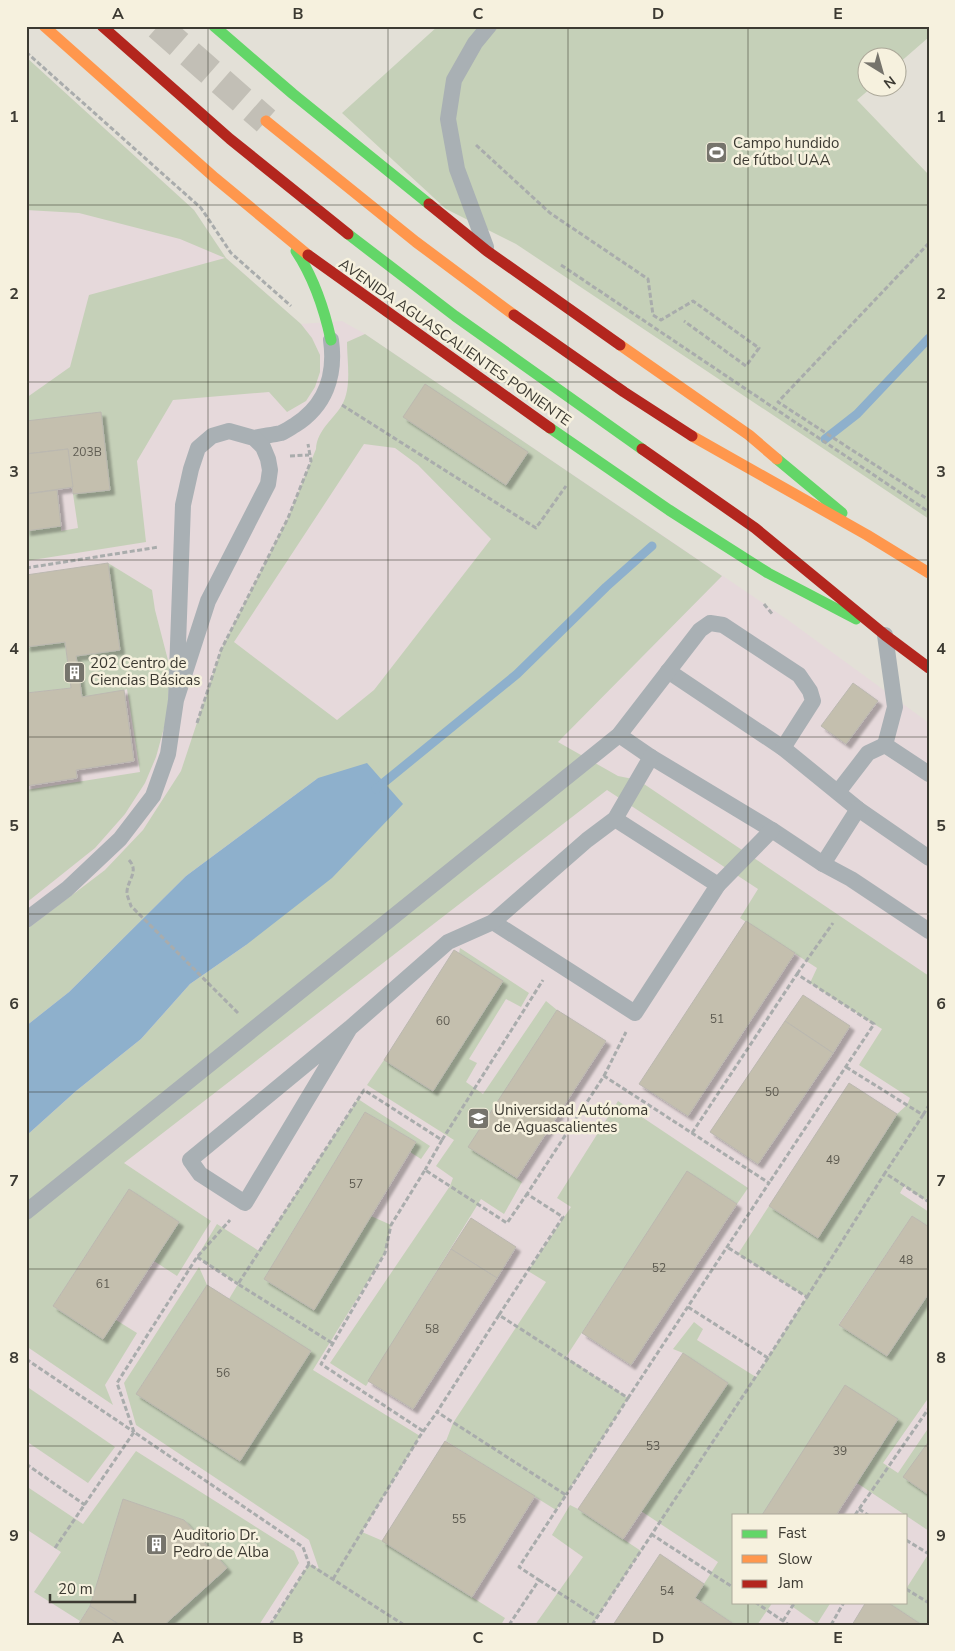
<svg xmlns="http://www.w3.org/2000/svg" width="955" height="1651" font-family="'Nunito Sans',sans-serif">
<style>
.education{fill:#e6d9db;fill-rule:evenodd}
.green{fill:#c5d0b8;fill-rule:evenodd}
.water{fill:#8eb0cc}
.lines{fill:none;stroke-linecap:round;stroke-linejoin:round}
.stream{stroke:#8eb0cc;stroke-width:9}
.building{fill:#c4bfae;stroke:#bbb8b0;filter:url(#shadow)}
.primary-tunnel{stroke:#c2bfb6;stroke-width:28;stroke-dasharray:28 14;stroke-linecap:butt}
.path{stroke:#a9acac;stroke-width:3;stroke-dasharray:5 2.5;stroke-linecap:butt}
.lane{stroke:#a9b0b4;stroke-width:16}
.fast{stroke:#63d668;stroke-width:11}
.slow{stroke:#ff974d;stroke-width:11}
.jam{stroke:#b3261e;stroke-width:11}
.grid{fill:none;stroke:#3c3a32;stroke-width:1;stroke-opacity:0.55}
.labels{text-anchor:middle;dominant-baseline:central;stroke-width:5;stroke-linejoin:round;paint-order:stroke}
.number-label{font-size:12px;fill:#5e5b51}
.poi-label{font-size:15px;fill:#3c3a32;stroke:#f6f1de;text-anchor:start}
.street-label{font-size:15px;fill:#3c3a32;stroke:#f6f1de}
.neatline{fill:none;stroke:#3c3a32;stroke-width:2}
.grid-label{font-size:16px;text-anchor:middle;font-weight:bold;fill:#3c3a32}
</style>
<defs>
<filter id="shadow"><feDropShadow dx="4.5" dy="4.5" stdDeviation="1" flood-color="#0004"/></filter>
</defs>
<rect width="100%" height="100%" fill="#e3e0d7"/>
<path class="education" d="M26 57 194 210 226 258 301 324 342 321 365 334 788 620 929 723V1625H26ZM734 1515H906V1602H734Z"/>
<g class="green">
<path d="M438 26H929V37L898 64V58H868V88H871L857 100 929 175V519L516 244 446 209 342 113Z"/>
<path d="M26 57 194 210 226 258 301 324 312 338 320 355V372L315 387 306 401 287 412 269 392 173 400 137 461 146 542 26 561V531L61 526V531L78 528 73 494 110 490 26 421V398L70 367 89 295 225 258 180 239 79 213 26 210Z"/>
<path d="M365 334 722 576 558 742 618 776 638 780 929 976V1195L925 1200 904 1186 900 1193 929 1212V1227L912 1216 839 1324 887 1356 929 1293V1397L883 1463 898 1473 929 1427V1441L904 1477 929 1495V1531L857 1483 898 1419 762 1515H734V1602H773L757 1625H735L695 1598 718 1562 641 1511 728 1383 683 1353 673 1349 694 1322 703 1329 697 1340 756 1377 807 1297 738 1254 769 1206 818 1238 897 1114 907 1105 910 1098 859 1065 882 1029 810 983 817 968 740 918 758 889 607 790 124 1163 211 1221 177 1276 154 1261 179 1222 129 1189 53 1306 103 1339 116 1320 137 1333 105 1385 113 1405 26 1346V1136L76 1091 141 1039 190 984 246 945 318 778 186 876 69 992 26 1026V930L105 870 143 830 181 771 221 650 288 518 316 449C317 430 333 420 342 405 352 387 347 362 347 342ZM364 444 395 448 418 465 491 539 374 690 337 720 234 642Z"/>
<path d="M108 563 152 590 155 610 170 668 167 717 156 757 145 783 125 814 95 848 26 903V790L140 772 127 689 124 690 82 697 76 656 120 649Z"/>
<path d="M65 642 71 688 26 693V647Z"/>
<path d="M460 948 529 993 521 1007 506 999 469 1059 477 1063 466 1082 483 1094 546 1001 557 1010 469 1147 522 1182 504 1214 481 1199 366 1386 330 1363 450 1186 453 1178 436 1166 454 1140 367 1085 384 1060 433 1091Z"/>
<path d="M358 1099 430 1146 421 1159 410 1152 416 1142 365 1112 264 1279 314 1310 371 1216 391 1225 385 1253 313 1370 420 1436 362 1532 383 1541 505 1618 501 1625H270L309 1564 319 1569 309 1540 136 1425 124 1383 199 1267 207 1285 136 1394 229 1299 238 1284 197 1257 217 1224 259 1251Z"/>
<path d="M618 1101 748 1188 737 1204 687 1172 566 1357 628 1398 556 1510 446 1441 453 1423 546 1282 528 1271 571 1207 557 1198Z"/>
<path d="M26 1386 115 1447 88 1483 26 1441Z"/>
<path d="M136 1451 294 1551 299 1563 259 1625H164L227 1568 184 1520 123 1500 90 1606 80 1621 34 1592 61 1552 26 1529V1486L83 1524Z"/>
<path d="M570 1505 578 1509 641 1551 592 1625H535L583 1557 552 1535Z"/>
<path d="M929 1553V1625H922L887 1602H906V1589Z"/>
<path d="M786 1602H831L817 1624Z"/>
</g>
<path class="water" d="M367 763 403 804 332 878 246 945 190 984 141 1039 76 1091 26 1136V1026L69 992 186 876 318 778Z"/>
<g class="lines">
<g class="stream">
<path d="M825 439 857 414 929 338"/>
<path d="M376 789 517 674 606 587 652 546"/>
</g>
</g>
<g class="building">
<path d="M425 384 528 452 506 485 403 417Z"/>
<path d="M101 412 110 490 73 494 68 449 26 454V421Z"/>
<path d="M68 449 73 487 26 494V454Z"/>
<path d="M57 490 61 526 26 531V494Z"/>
<path d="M108 563 120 650 76 656 82 697 124 690 134 761 76 770 77 778 26 786V693L71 688 65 642 26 647V575Z"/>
<path d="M853 683 878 701 846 744 821 726Z"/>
<path d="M746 921 795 953 688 1116 639 1084Z"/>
<path d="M454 950 503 981 433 1091 384 1060Z"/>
<path d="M803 995 850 1026 833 1053 785 1021Z"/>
<path d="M557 1010 606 1041 517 1178 468 1147Z"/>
<path d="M785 1021 833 1053 758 1164 710 1132Z"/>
<path d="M849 1083 897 1114 818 1238 769 1206Z"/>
<path d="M365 1112 416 1142 314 1310 264 1279Z"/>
<path d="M687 1171 737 1204 631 1365 582 1333Z"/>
<path d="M129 1189 179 1222 103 1339 53 1306Z"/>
<path d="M912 1216 929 1227V1293L887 1356 839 1325Z"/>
<path d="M471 1218 516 1247 497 1278 451 1249Z"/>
<path d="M451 1249 497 1278 413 1409 368 1381Z"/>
<path d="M207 1285 311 1351 240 1461 136 1394Z"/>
<path d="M683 1353 728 1383 623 1539 578 1509Z"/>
<path d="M845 1385 898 1419 836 1515H762Z"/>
<path d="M445 1441 535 1496 472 1597 382 1541Z"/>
<path d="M929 1441V1495L903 1477Z"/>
<path d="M123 1499 184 1520 227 1568 164 1625H120L90 1606Z"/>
<path d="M660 1554 704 1584 695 1598 735 1625H613Z"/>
<path d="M866 1602H887L922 1625H852Z"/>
<path d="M90 1606 120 1625H78Z"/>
</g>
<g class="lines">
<path class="primary-tunnel" d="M158 26 266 121"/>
<g class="path">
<path d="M927 26 929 28"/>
<path d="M26 52 201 208 231 253 291 306"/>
<path d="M476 145 550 213 648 279 653 315 661 320 693 301 759 348 746 366 684 321"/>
<path d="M929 243 778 402 929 500"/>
<path d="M561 265 929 512"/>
<path d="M342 405 536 528 566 486"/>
<path d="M290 456 309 455"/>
<path d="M26 568 159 547"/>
<path d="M764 604 773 615"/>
<path d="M197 723 221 650 288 518 311 461 308 444"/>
<path d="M129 860C140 872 126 881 127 894 128 898 130 903 131 906L238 1013"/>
<path d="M797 974 833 923"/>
<path d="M846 1067 923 1115 885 1173"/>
<path d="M604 1076 626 1032"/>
<path d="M923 1115 929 1105"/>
<path d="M692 1133 797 974 874 1024 769 1183"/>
<path d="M442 1140 543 980"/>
<path d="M197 1257 238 1284"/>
<path d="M807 1297 885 1173 929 1202"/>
<path d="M688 1307 768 1358 807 1297 727 1247"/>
<path d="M499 1315 563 1217 527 1194 604 1076 769 1183 628 1398"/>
<path d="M332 1343 238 1284 364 1090 442 1140 425 1170"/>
<path d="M26 1359 134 1432"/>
<path d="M423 1431 321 1364 385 1253 391 1225 425 1170 507 1223 527 1194"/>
<path d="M134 1432 117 1383 197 1257 230 1220"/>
<path d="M26 1464 85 1505"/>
<path d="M859 1509 868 1515"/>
<path d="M855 1515 929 1408"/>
<path d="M651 1534 734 1588"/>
<path d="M906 1540 929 1554"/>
<path d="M55 1548 134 1432 303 1547 309 1564"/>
<path d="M333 1579 420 1436 437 1412"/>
<path d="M539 1580 597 1617"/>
<path d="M906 1589 929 1603"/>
<path d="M755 1602 789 1625"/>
<path d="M783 1621 795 1602"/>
<path d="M270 1625 309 1564 404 1625"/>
<path d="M509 1625 539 1580 519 1567 566 1495 437 1412 499 1315 628 1398 566 1495"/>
<path d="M592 1625 768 1358"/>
<path d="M831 1625 844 1602"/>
</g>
<g class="lane">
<path d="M486 247 457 169 448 119 454 80 475 43 489 26"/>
<path d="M254 438C263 436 272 435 281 433 286 431 290 428 295 425 325 406 336 376 331 340"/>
<path d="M885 635 895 707 885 745"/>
<path d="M668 671 783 748 858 809 929 858"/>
<path d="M619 735 651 757 772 830 823 864 851 879 929 931"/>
<path d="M838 792 868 753 885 745 929 774"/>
<path d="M615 819 718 885"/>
<path d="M823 864 858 809"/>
<path d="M26 920 67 889 120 839 153 796 168 754 176 700 183 505 191 469 198 448 212 436 229 431 254 438 263 447 268 459 270 470 268 484 208 601 176 700"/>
<path d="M493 922 635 1013 718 885 772 830"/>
<path d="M350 1028 245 1203 200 1174 190 1160 350 1028 448 942 493 922 587 840 615 819 651 757"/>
<path d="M26 1212 619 735 700 630 710 623 723 625 799 675 810 691 813 701 783 748"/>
</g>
<g class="fast">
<path d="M214 26 293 94 429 204"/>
<path d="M348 234 455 316 642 449"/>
<path d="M296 251C314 278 324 308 331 340"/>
<path d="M550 428 669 510 768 573 856 619"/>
<path d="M777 459 842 513"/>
</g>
<g class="slow">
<path d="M44 26 215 178 308 255"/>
<path d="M266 121 416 242 514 315"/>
<path d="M620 345 749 435 777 459"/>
<path d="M692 436 867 535 929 573"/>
</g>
<g class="jam">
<path d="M102 26 230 139 348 234"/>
<path d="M429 204 487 251 620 345"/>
<path d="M308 255 550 428"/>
<path d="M514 315 624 392 692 436"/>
<path d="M642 449 755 528 885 635 929 668"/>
</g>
</g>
<path class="grid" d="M208 26V1625M388 26V1625M568 26V1625M748 26V1515M26 205H929M26 382H929M26 560H929M26 737H929M26 914H929M26 1092H929M26 1269H929M26 1446H929M748 1602V1625"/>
<defs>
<symbol id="stadium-square" viewBox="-11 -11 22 22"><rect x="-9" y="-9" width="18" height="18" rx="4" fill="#76746c" stroke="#f6f1de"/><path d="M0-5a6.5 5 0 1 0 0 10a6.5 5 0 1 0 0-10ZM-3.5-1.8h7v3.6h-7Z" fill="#fff"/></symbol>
<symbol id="building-square" viewBox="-11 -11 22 22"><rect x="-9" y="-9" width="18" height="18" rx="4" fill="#76746c" stroke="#f6f1de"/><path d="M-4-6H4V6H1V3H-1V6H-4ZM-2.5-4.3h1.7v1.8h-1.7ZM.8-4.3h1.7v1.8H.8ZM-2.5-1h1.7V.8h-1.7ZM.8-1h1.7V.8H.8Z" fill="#fff"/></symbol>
<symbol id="university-square" viewBox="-11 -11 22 22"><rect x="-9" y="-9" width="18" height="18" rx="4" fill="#76746c" stroke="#f6f1de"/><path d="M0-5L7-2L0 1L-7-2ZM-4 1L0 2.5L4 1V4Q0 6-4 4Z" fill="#fff"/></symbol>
</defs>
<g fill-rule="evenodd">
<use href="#stadium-square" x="704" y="140" width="25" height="25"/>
<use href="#building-square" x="62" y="660" width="25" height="25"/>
<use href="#university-square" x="466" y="1106" width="25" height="25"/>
<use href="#building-square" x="144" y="1532" width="25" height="25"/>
</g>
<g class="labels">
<g class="number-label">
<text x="87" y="452">203B</text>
<text x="717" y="1019">51</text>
<text x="443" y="1021">60</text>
<text x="772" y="1092">50</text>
<text x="833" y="1160">49</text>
<text x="356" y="1184">57</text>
<text x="906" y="1260">48</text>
<text x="659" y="1268">52</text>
<text x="103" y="1284">61</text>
<text x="432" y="1329">58</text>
<text x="223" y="1373">56</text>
<text x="653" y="1446">53</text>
<text x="840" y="1451">39</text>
<text x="459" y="1519">55</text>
<text x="667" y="1591">54</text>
</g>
<g class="poi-label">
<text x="733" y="143">Campo hundido<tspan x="733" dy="17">de fútbol UAA</tspan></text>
<text x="90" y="663">202 Centro de<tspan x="90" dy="17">Ciencias Básicas</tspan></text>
<text x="494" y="1110">Universidad Autónoma<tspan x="494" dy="17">de Aguascalientes</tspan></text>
<text x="173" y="1535">Auditorio Dr.<tspan x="173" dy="17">Pedro de Alba</tspan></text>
</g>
<g class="street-label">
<text transform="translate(455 342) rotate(35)">AVENIDA AGUASCALIENTES PONIENTE</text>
</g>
</g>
<rect width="955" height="1651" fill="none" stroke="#f6f1de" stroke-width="55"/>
<rect x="732" y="1514" width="175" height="90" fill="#f6f1de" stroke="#aca899"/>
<rect x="742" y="1530" width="25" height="8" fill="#63d668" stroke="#aca899"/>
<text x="778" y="1538" font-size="15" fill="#3c3a32">Fast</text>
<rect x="742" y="1555" width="25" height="8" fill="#ff974d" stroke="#aca899"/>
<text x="778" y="1564" font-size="15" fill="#3c3a32">Slow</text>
<rect x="742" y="1580" width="25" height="8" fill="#b3261e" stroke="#aca899"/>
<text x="778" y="1588" font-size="15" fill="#3c3a32">Jam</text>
<g transform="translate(882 72) rotate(143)"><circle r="24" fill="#f6f1de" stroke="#aca899"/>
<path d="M0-4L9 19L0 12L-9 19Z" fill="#76746c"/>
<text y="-8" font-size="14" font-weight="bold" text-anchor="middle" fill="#3c3a32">N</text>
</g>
<path d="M50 1594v8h85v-8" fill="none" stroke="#3c3a32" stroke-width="2.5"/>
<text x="58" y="1594" font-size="15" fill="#3c3a32" stroke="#f6f1de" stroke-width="4" paint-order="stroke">20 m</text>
<rect x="28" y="28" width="900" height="1596" class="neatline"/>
<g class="grid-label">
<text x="118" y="19">A</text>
<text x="298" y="19">B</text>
<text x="478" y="19">C</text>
<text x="658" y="19">D</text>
<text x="838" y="19">E</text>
<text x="14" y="122">1</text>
<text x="941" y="122">1</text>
<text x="14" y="299">2</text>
<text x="941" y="299">2</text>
<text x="14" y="477">3</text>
<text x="941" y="477">3</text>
<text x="14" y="654">4</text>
<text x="941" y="654">4</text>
<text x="14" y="831">5</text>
<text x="941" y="831">5</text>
<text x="14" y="1009">6</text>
<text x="941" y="1009">6</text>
<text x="14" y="1186">7</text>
<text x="941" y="1186">7</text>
<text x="14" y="1363">8</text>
<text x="941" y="1363">8</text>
<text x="14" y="1541">9</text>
<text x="941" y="1541">9</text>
<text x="118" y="1643">A</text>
<text x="298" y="1643">B</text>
<text x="478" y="1643">C</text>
<text x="658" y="1643">D</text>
<text x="838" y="1643">E</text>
</g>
</svg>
